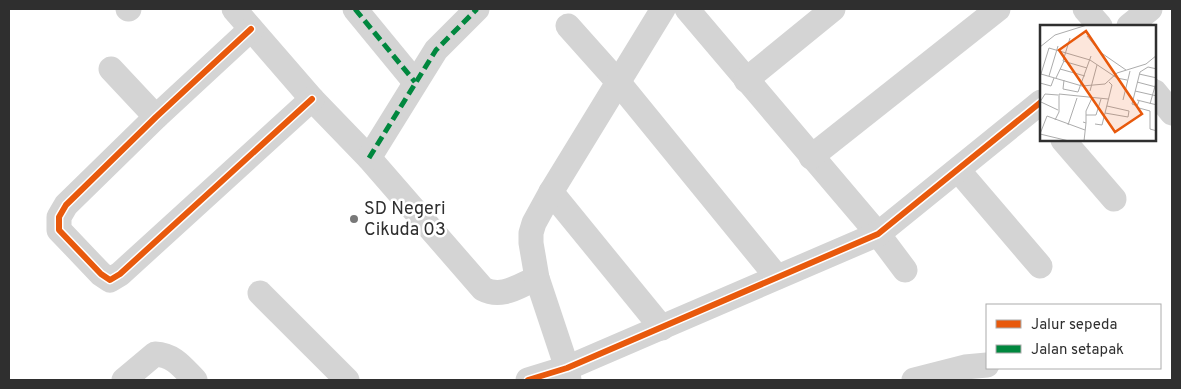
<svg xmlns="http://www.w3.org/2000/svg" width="1181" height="389" font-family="Overpass,sans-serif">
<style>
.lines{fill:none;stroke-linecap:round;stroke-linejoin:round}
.minor{stroke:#d4d4d4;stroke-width:25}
.quiet{stroke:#00873e;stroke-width:5;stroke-dasharray:10 5;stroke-linecap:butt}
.cycleway-casing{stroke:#fff;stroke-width:9}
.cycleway{stroke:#e8590c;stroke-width:6}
.poi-dot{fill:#787878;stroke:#fff;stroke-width:2}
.labels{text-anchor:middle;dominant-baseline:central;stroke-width:5;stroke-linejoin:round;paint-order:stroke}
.poi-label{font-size:18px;fill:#2f2f2f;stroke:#fff;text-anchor:start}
.inset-road{fill:none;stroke:#acacac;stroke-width:1}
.view{fill:#e8590c;fill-opacity:0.15;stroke:#e8590c;stroke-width:2.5}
.inset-edge{fill:none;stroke:#2f2f2f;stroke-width:2.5}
</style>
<rect width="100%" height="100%" fill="#fff"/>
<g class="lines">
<g class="minor">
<path d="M128 9H129"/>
<path d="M234 9 312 99 369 158 483 289C502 299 518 286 537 278"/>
<path d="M355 9 415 82"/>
<path d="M687 9 878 234 905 270"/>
<path d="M1085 9 1100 26"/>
<path d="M568 26 618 82 777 277"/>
<path d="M1129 26 1150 9"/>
<path d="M251 29 156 117 66 205 59 217V230L101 274 110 280 120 274 312 99"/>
<path d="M111 69 156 117"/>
<path d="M746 80 833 9"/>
<path d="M1155 92 1172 113"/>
<path d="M1063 140 1114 199"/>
<path d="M811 157 998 9"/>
<path d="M369 158 436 50 477 9"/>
<path d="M958 170 1040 266"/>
<path d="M551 192 662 328"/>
<path d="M260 293 347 380"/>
<path d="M124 380 155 354C174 355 182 367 195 380"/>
<path d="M528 380 567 368 878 234 1041 102"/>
<path d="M569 380 567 368 537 278 531 243V233L534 223 551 192 663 9"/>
<path d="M914 380 965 367 987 365"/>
</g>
<g class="quiet">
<path d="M355 9 415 82"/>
<path d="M369 158 436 50 477 9"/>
</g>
<defs>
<g id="cycleway">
<path d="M251 29 156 117 66 205 59 217V230L101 274 110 280 120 274 312 99"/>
<path d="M528 380 567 368 878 234 1041 102"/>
</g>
</defs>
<use href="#cycleway" class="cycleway-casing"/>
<use href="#cycleway" class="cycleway"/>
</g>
<circle class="poi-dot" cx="354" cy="219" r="5"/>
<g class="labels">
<g class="poi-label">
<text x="364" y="209">SD Negeri<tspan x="364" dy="21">Cikuda 03</tspan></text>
</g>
</g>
<g transform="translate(1040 25)">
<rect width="116" height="116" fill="#fff"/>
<path class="inset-road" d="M47 11 60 27 86 45M30 13 23 36 47 43M0 22 15 10 47 0M20 44 45 51M1 49 42 61 65 59 77 48 106 39 117 30M99 49 117 53M9 51 18 21M0 52 9 23 50 35 77 53 87 55M16 53 24 36M24 55 23 64 38 67 51 31M97 57 116 62M0 58 11 61 14 53M50 66 57 40M95 66 117 71M83 75 90 46M97 75 117 80M99 76 97 81 92 79 100 47 108 42 117 44M0 77 5 69 18 70M1 77 18 85M110 79 117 54M99 83 110 86V104L117 106M65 88 88 92 89 86 67 81M46 90H56L61 74M15 95 19 87V69L68 74M43 97 46 98 44 116M46 98V86L52 73M55 99 62 100 72 60 69 57M28 100 37 73M0 109 7 91 45 105M0 109 29 116"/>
<path class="view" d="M46 6 102 89 75 107 19 25Z"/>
<rect width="116" height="116" class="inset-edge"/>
</g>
<rect width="1181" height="389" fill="none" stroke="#2f2f2f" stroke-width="20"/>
<rect x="986" y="304" width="175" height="65" fill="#ffffff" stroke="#acacac"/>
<rect x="996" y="320" width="25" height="8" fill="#e8590c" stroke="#acacac"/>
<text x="1031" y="329" font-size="15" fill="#2f2f2f">Jalur sepeda</text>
<rect x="996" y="345" width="25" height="8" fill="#00873e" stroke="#acacac"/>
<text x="1031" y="354" font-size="15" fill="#2f2f2f">Jalan setapak</text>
</svg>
